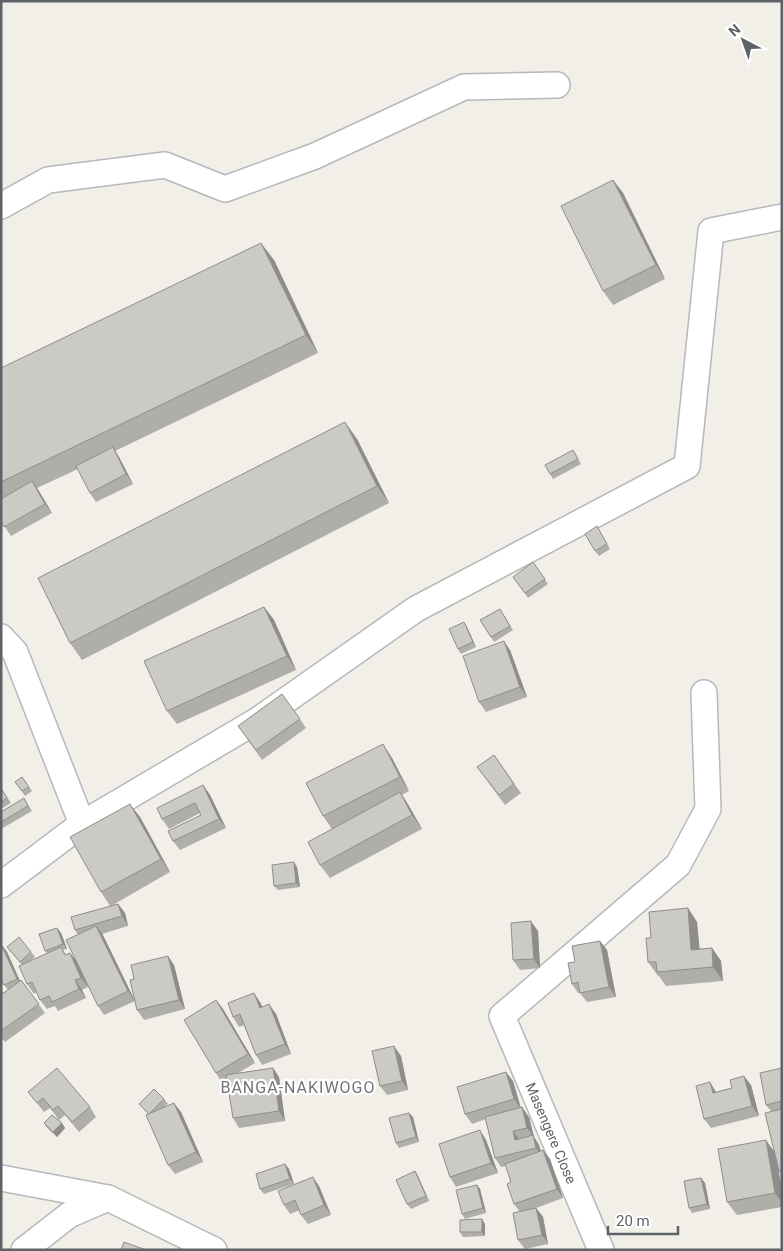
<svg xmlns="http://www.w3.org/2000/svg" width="783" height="1251" font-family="Roboto,sans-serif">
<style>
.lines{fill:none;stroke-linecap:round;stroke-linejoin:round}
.minor-casing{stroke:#b5b8bc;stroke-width:28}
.minor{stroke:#fff;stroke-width:25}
.wall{fill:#afaea9}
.shaded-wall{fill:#8f8d8a}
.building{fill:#cccac5;stroke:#8f8d8a}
.labels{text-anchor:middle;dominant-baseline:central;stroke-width:4.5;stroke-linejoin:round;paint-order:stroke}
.street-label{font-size:14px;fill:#5f6368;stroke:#fff}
.quarter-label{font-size:16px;letter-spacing:1px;fill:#70757a;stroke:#fff}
</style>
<rect width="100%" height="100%" fill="#f1efe8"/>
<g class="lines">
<defs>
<g id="minor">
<path d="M1 206 48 180 165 165 225 189 315 156 464 87 557 85"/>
<path d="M1 637 15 652 82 824"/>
<path d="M1 885 82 824 258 720 416 609 687 466 711 231 782 217"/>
<path d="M1 1178 108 1198 214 1250"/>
<path d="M24 1250 69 1215 108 1198"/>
<path d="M601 1250 502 1016 678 865 708 809 704 693"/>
</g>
</defs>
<use href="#minor" class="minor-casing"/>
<use href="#minor" class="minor"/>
</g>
<g class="wall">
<path d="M613 180 623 193 665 279 613 305 603 291Z"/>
<path d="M274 260 318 353 115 451 119 457 133 484 96 502 90 493 78 469 37 488 52 513 11 536 1 521V368Z"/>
<path d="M357 439 389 503 82 660 70 643Z"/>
<path d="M576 455 581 464 553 479 550 474Z"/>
<path d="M597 526 610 549 599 556 595 551Z"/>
<path d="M533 562 548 584 528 598 513 577Z"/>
<path d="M264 607 274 620 296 670 177 724 167 711Z"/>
<path d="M500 609 513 630 494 642 480 620Z"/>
<path d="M467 627 476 647 461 654 458 649Z"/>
<path d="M510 650 527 697 486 712 479 702Z"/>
<path d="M282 694 306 728 262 760 238 726Z"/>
<path d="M494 755 521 793 505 805 477 767Z"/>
<path d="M392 758 409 791 402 795 409 806 422 829 330 878 320 865 332 829 323 816Z"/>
<path d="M22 777 32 791 25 796 15 782Z"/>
<path d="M203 785 210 795 226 828 180 850 173 841 201 815 200 813 169 829 162 819Z"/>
<path d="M1 788 11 803 1 809Z"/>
<path d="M24 798 32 811 1 829V812Z"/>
<path d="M140 817 170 872 111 906 118 904 125 913 128 926 102 934 135 1001 104 1015 98 1006 78 935 75 930 110 906 101 892Z"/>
<path d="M297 867 300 887 278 890 274 886Z"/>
<path d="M688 908 697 922 699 949 712 948 721 961 723 981 666 986 659 976H658L648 962 651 938Z"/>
<path d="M57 928 61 933 67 949 63 950 66 955 70 953 77 962 88 987 82 990 86 998 58 1011 55 1006 47 1009 40 1000 37 992 34 994 27 984 22 965 7 947 31 952 35 957 29 962 47 953 45 951Z"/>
<path d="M538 931 540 968 520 970 513 960Z"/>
<path d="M600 941 607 950 616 997 587 1002 580 993H578L572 984 575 962Z"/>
<path d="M1 944 7 952 20 981 21 980 45 1013 5 1042 1 1037V989L4 993 8 990 4 985Z"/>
<path d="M174 965 185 1009 144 1020 137 1010Z"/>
<path d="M216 1000 223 1009 255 1063 238 1073 273 1068 279 1077 285 1121 239 1128 233 1118 227 1080 222 1083 216 1073Z"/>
<path d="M260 1002 262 1007 276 1014 291 1054 262 1065 256 1055 244 1025 239 1027 233 1017Z"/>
<path d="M401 1056 408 1090 387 1095 380 1086Z"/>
<path d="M782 1068V1176L779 1171 778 1168 782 1190V1207L737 1215 727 1202 774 1152 771 1111 766 1105Z"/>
<path d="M513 1081 521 1108 529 1117 534 1137 539 1145 541 1151 543 1150 550 1159 563 1198 536 1208 543 1217 548 1244 525 1249 518 1240 519 1211 514 1204 511 1182 506 1166 501 1167 495 1158 486 1119 472 1124 465 1114Z"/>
<path d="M751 1085 759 1116 711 1128 704 1119 716 1092Z"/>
<path d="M28 1092 90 1107 96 1117 79 1132 65 1115 59 1120 50 1108 44 1112Z"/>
<path d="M164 1099 168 1104 165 1106 181 1112 203 1162 175 1174 168 1165 148 1114 139 1104Z"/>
<path d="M413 1117 419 1142 399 1148 396 1143Z"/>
<path d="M44 1123 65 1128 57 1137 47 1128Z"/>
<path d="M486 1140 498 1173 456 1187 450 1177Z"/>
<path d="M285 1164 289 1169 294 1184 264 1194 260 1189Z"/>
<path d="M415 1171 418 1176 429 1201 411 1209 407 1204Z"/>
<path d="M701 1178 705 1183 710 1209 692 1213 689 1208Z"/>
<path d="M477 1185 480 1189 486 1213 465 1219 462 1214Z"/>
<path d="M319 1186 331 1215 308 1224 301 1215 300 1210 290 1214 284 1205Z"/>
<path d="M485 1224V1236L463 1237 460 1232Z"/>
</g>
<g class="shaded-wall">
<path d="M613 180 623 193 665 279 656 265Z"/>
<path d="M261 243 274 260 318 353 306 335Z"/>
<path d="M345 422 357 439 389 503 377 486Z"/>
<path d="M113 447 119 457 133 484 126 474Z"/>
<path d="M32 481 39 491 52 513 45 504Z"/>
<path d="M264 607 274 620 296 670 287 656Z"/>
<path d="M464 622 467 627 476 647 473 642Z"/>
<path d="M504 641 510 650 527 697 520 687Z"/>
<path d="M383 744 392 758 409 791 400 777Z"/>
<path d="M203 785 210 795 226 828 219 819Z"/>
<path d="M400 792 409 806 422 829 412 815Z"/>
<path d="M130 804 140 817 170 872 161 859Z"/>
<path d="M294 862 297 867 300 887 296 883Z"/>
<path d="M118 904 125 913 128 926 122 916Z"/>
<path d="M688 908 697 922 701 963 691 950Z"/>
<path d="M531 921 538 931 540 968 534 959Z"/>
<path d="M96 926 103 935 135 1001 128 991Z"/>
<path d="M57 928 61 933 67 949 63 944Z"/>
<path d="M600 941 607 950 616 997 609 987Z"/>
<path d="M1 944 7 952 23 988 17 979Z"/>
<path d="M712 948 721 961 723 981 713 967Z"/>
<path d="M70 953 77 962 88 987 81 978Z"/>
<path d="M168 956 174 965 185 1009 179 1000Z"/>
<path d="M75 980 82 990 86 998 79 989Z"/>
<path d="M254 993 260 1002 267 1017 260 1008Z"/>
<path d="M216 1000 223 1009 255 1063 248 1054Z"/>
<path d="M269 1004 276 1014 291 1054 285 1044Z"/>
<path d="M394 1046 401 1056 408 1090 402 1081Z"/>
<path d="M273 1068 279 1077 285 1121 279 1111Z"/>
<path d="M506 1072 513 1081 521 1109 514 1099Z"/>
<path d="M744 1076 751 1085 759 1116 752 1106Z"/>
<path d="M710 1082 716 1092 719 1103 713 1093Z"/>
<path d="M174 1103 181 1112 203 1162 196 1152Z"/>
<path d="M522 1107 529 1117 534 1137 539 1145 542 1157 536 1148 533 1136 527 1128Z"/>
<path d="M409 1113 413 1117 419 1142 416 1137Z"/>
<path d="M62 1123 65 1128 57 1137 53 1132Z"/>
<path d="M480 1130 486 1140 498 1173 491 1163Z"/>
<path d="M513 1131 520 1141 515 1140Z"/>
<path d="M766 1140 776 1154 782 1190V1203L775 1193Z"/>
<path d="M543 1150 550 1159 563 1198 557 1189Z"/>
<path d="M285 1164 289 1169 294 1184 290 1179Z"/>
<path d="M415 1171 418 1176 429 1201 426 1196Z"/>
<path d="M313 1177 319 1186 331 1215 324 1205Z"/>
<path d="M701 1178 705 1183 710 1209 707 1204Z"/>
<path d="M477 1185 480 1189 486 1213 483 1208Z"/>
<path d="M536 1208 543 1217 548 1244 542 1235Z"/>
<path d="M482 1219 485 1224V1236L482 1232Z"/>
</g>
<g class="building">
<path d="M613 180 656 265 603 291 561 206Z"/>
<path d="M261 243 306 335 1 482V368Z"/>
<path d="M345 422 377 486 70 643 38 578Z"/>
<path d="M113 447 126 474 90 493 76 466Z"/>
<path d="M573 450 578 459 550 474 545 465Z"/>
<path d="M32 481 45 504 4 527 1 521V499Z"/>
<path d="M597 526 607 544 595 551 585 534Z"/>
<path d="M533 562 545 579 525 593 513 577Z"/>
<path d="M264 607 287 656 167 711 144 661Z"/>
<path d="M500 609 510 626 491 637 480 620Z"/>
<path d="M464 622 473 642 458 649 449 629Z"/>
<path d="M504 641 520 687 479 702 463 656Z"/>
<path d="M282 694 300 719 256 750 238 726Z"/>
<path d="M383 744 400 777 323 816 306 783Z"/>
<path d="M494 755 514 784 499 795 477 767Z"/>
<path d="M22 777 29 787 22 791 15 782Z"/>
<path d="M203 785 219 819 173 841 168 831 201 815 195 803 162 819 157 808Z"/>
<path d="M1 788 7 798 1 802Z"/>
<path d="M400 792 412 815 320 865 308 842Z"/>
<path d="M24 798 28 806 1 822V812Z"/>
<path d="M130 804 161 859 101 892 70 837Z"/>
<path d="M294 862 296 883 274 886 272 865Z"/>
<path d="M118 904 122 916 75 930 71 917Z"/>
<path d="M688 908 691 950 712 948 713 967 657 972 656 962H648L646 938H651L649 912Z"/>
<path d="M531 921 534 959 513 960 511 923Z"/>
<path d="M96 926 128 991 98 1006 66 940Z"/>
<path d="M57 928 63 944 45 951 39 934Z"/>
<path d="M19 937 31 952 20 962 7 947Z"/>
<path d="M600 941 609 987 580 993 578 982 572 984 568 963 575 962 572 946Z"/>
<path d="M1 944 17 979 4 985 1 979Z"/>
<path d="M61 947 65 955 70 953 81 978 75 980 79 989 52 1002 49 996 40 1000 32 982 27 984 19 966Z"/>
<path d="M168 956 179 1000 137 1010 130 980 134 979 131 965Z"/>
<path d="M21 980 39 1004 1 1031V995Z"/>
<path d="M254 993 260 1008 269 1004 285 1044 256 1055 240 1014 233 1017 228 1003Z"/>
<path d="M216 1000 248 1054 216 1073 184 1020Z"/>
<path d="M394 1046 402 1081 380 1086 372 1051Z"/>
<path d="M57 1068 90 1107 72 1122 58 1106 53 1110 43 1098 37 1103 28 1092Z"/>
<path d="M273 1068 279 1111 233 1118 226 1075Z"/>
<path d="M782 1068V1101L766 1105 760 1073Z"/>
<path d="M506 1072 514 1099 465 1114 457 1087Z"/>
<path d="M744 1076 752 1106 704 1119 696 1086 710 1082 713 1093 732 1088 730 1080Z"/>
<path d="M154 1089 164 1099 149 1114 139 1104Z"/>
<path d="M174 1103 196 1152 168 1165 146 1115Z"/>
<path d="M522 1107 527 1128 513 1131 515 1140 533 1135 536 1148 495 1158 485 1117Z"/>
<path d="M782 1109V1170L779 1171 765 1113Z"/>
<path d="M409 1113 416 1137 396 1143 389 1118Z"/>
<path d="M52 1115 62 1123 53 1132 44 1123Z"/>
<path d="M480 1130 491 1163 450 1177 439 1144Z"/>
<path d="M766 1140 775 1193 727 1202 718 1149Z"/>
<path d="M543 1150 557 1189 514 1204 507 1184 511 1182 505 1164Z"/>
<path d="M285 1164 290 1179 260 1189 256 1174Z"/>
<path d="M415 1171 426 1196 407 1204 396 1180Z"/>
<path d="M313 1177 324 1205 301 1215 295 1200 284 1205 278 1191Z"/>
<path d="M701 1178 707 1204 689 1208 684 1181Z"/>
<path d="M477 1185 483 1208 462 1214 456 1190Z"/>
<path d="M536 1208 542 1235 518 1240 513 1213Z"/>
<path d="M482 1219V1232H460V1220Z"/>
<path d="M124 1242 146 1250H121Z"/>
</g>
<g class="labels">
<g class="street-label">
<text transform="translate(551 1133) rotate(67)">Masengere Close</text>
</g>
<g class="quarter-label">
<text x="298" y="1087">BANGA-NAKIWOGO</text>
</g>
</g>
<rect width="783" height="1251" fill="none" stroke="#5f6368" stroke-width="5"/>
<g transform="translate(743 40) rotate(319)" stroke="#ffffff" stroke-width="4" paint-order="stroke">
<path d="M0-4L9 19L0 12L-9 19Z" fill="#5f6368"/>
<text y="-8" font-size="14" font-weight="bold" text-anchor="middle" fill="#5f6368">N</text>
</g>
<path d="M608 1226v8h70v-8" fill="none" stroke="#5f6368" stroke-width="2.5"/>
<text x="616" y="1226" font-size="15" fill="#5f6368" stroke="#ffffff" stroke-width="4" paint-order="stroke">20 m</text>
</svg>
